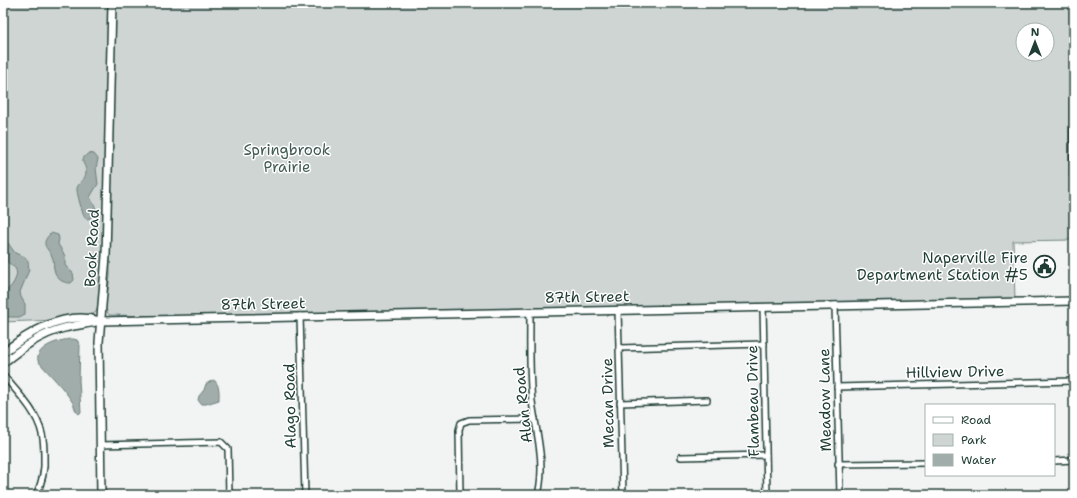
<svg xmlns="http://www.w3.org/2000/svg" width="1077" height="498" font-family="'Shantell Sans',sans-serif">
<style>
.green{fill:#ced5d3;stroke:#768984;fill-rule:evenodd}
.water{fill:#a1adaa;stroke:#6d807b}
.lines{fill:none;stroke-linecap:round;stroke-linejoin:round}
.street-casing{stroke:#1f3d34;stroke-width:8}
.secondary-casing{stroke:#1f3d34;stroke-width:10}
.street{stroke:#fff;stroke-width:5}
.secondary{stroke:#fff;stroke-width:7}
.labels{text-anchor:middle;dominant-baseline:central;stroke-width:3;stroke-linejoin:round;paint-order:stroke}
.park-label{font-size:15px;fill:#425b54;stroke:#fff}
.street-label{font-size:15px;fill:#1f3d34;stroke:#fff}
.poi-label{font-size:15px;fill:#1f3d34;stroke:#fff;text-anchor:end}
</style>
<rect width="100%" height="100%" fill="#f2f3f3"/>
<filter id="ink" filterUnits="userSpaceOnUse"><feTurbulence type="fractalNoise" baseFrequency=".025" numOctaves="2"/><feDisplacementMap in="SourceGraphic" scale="8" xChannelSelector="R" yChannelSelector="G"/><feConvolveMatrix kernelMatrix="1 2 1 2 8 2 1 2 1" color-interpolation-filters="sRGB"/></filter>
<g filter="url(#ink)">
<g class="green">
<path d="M3 3H108L104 212 102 280 99 305 96 312 93 314 57 320 3 322Z"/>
<path d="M114 3H1074V240L1013 241 1015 299 589 310 157 316 109 315 105 308 110 277V205ZM1023 30H1047V54H1023Z"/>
</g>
<g class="water">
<path d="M89 153 94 154 98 159 96 168 98 184 90 197C94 206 103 214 87 219L85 218C83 216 76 191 77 188 79 182 86 179 86 172 86 163 77 161 89 153Z"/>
<path d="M51 233 58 235 59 239 58 244 65 256V265L68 269 73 273 74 280 71 283C61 283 56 278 54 269 53 265 54 262 53 259 49 247 38 246 51 233Z"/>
<path d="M3 236 15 253 25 257 28 261 29 270 20 292 21 297 25 304V314L22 317H7L3 314V293C8 290 11 287 14 282 23 264 6 267 3 255 2 249 3 242 3 236Z"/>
<path d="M73 339 77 340 80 345 79 380 81 412 79 414C75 411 75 408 73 403 64 388 49 374 38 361 35 346 62 339 73 339Z"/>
<path d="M213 380 215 381C220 387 219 393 219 400L206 404H201L198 400 199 396 204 390 206 384Z"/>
</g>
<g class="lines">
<defs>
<g id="street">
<path d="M835 305 840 495"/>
<path d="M763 307 767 495"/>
<path d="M618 310 623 495"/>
<path d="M530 311C530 341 529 371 532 401 536 432 546 463 538 495"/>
<path d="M300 316 305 495"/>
<path d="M619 348 764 344"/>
<path d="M3 375C17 392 37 411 42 434 44 441 44 449 44 456 45 469 42 483 36 495"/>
<path d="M837 387 1074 381"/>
<path d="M620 403 707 400"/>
<path d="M100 445 221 442 228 449 229 495"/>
<path d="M681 457 766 455"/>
<path d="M1054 461 1074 460"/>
<path d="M838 464 926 463"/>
<path d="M460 495 459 430 461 423 469 420 535 419"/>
</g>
<g id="secondary">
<path d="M1074 86V175"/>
<path d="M3 353C29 332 66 310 100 321"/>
<path d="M3 363C22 348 40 334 64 328 76 325 88 324 100 321L1074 301"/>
<path d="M101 495 99 342 106 256 112 3"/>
</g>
</defs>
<use href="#street" class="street-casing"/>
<use href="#secondary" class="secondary-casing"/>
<use href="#street" class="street"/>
<use href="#secondary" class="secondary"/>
</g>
</g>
<defs>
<symbol id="civic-ring" viewBox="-11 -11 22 22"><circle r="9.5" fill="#fff" stroke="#1f3d34" stroke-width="1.5"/><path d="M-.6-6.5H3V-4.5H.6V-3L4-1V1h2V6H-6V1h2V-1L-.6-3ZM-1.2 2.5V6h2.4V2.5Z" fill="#1f3d34"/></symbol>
</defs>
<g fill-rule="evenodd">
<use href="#civic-ring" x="1032" y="254" width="25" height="25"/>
</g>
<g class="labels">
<g class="park-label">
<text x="287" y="150">Springbrook<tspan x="287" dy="17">Prairie</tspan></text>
</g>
<g class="street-label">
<text transform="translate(92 248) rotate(-87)">Book Road</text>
<text transform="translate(587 297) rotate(-1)">87th Street</text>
<text transform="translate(263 304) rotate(-1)">87th Street</text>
<text transform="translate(955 372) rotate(-1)">Hillview Drive</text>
<text transform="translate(825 400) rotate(-91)">Meadow Lane</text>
<text transform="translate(753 401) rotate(-91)">Flambeau Drive</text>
<text transform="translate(608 403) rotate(-91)">Mecan Drive</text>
<text transform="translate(523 405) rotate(-96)">Alan Road</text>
<text transform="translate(290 406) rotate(-91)">Alago Road</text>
</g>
<g class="poi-label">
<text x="1028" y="258">Naperville Fire<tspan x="1028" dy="17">Department Station #5</tspan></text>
</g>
</g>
<rect width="1077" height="498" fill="none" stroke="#fff" stroke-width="16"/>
<rect x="8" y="8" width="1061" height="482" fill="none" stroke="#1f3d34" stroke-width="1.5" filter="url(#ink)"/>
<rect x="925" y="404" width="130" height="72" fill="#ffffff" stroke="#a5b1ae"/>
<rect x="933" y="417" width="20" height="6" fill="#ffffff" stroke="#a5b1ae"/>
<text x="961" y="424" font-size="12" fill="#1f3d34">Road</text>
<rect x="933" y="434" width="20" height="12" fill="#ced5d3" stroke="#a5b1ae"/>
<text x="961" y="444" font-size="12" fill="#1f3d34">Park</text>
<rect x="933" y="454" width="20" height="12" fill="#a1adaa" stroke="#a5b1ae"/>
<text x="961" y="464" font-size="12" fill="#1f3d34">Water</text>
<g transform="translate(1035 42)"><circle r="19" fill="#ffffff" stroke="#a5b1ae"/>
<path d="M0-3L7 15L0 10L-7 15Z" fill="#1f3d34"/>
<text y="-6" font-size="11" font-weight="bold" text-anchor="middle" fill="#1f3d34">N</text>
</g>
</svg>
